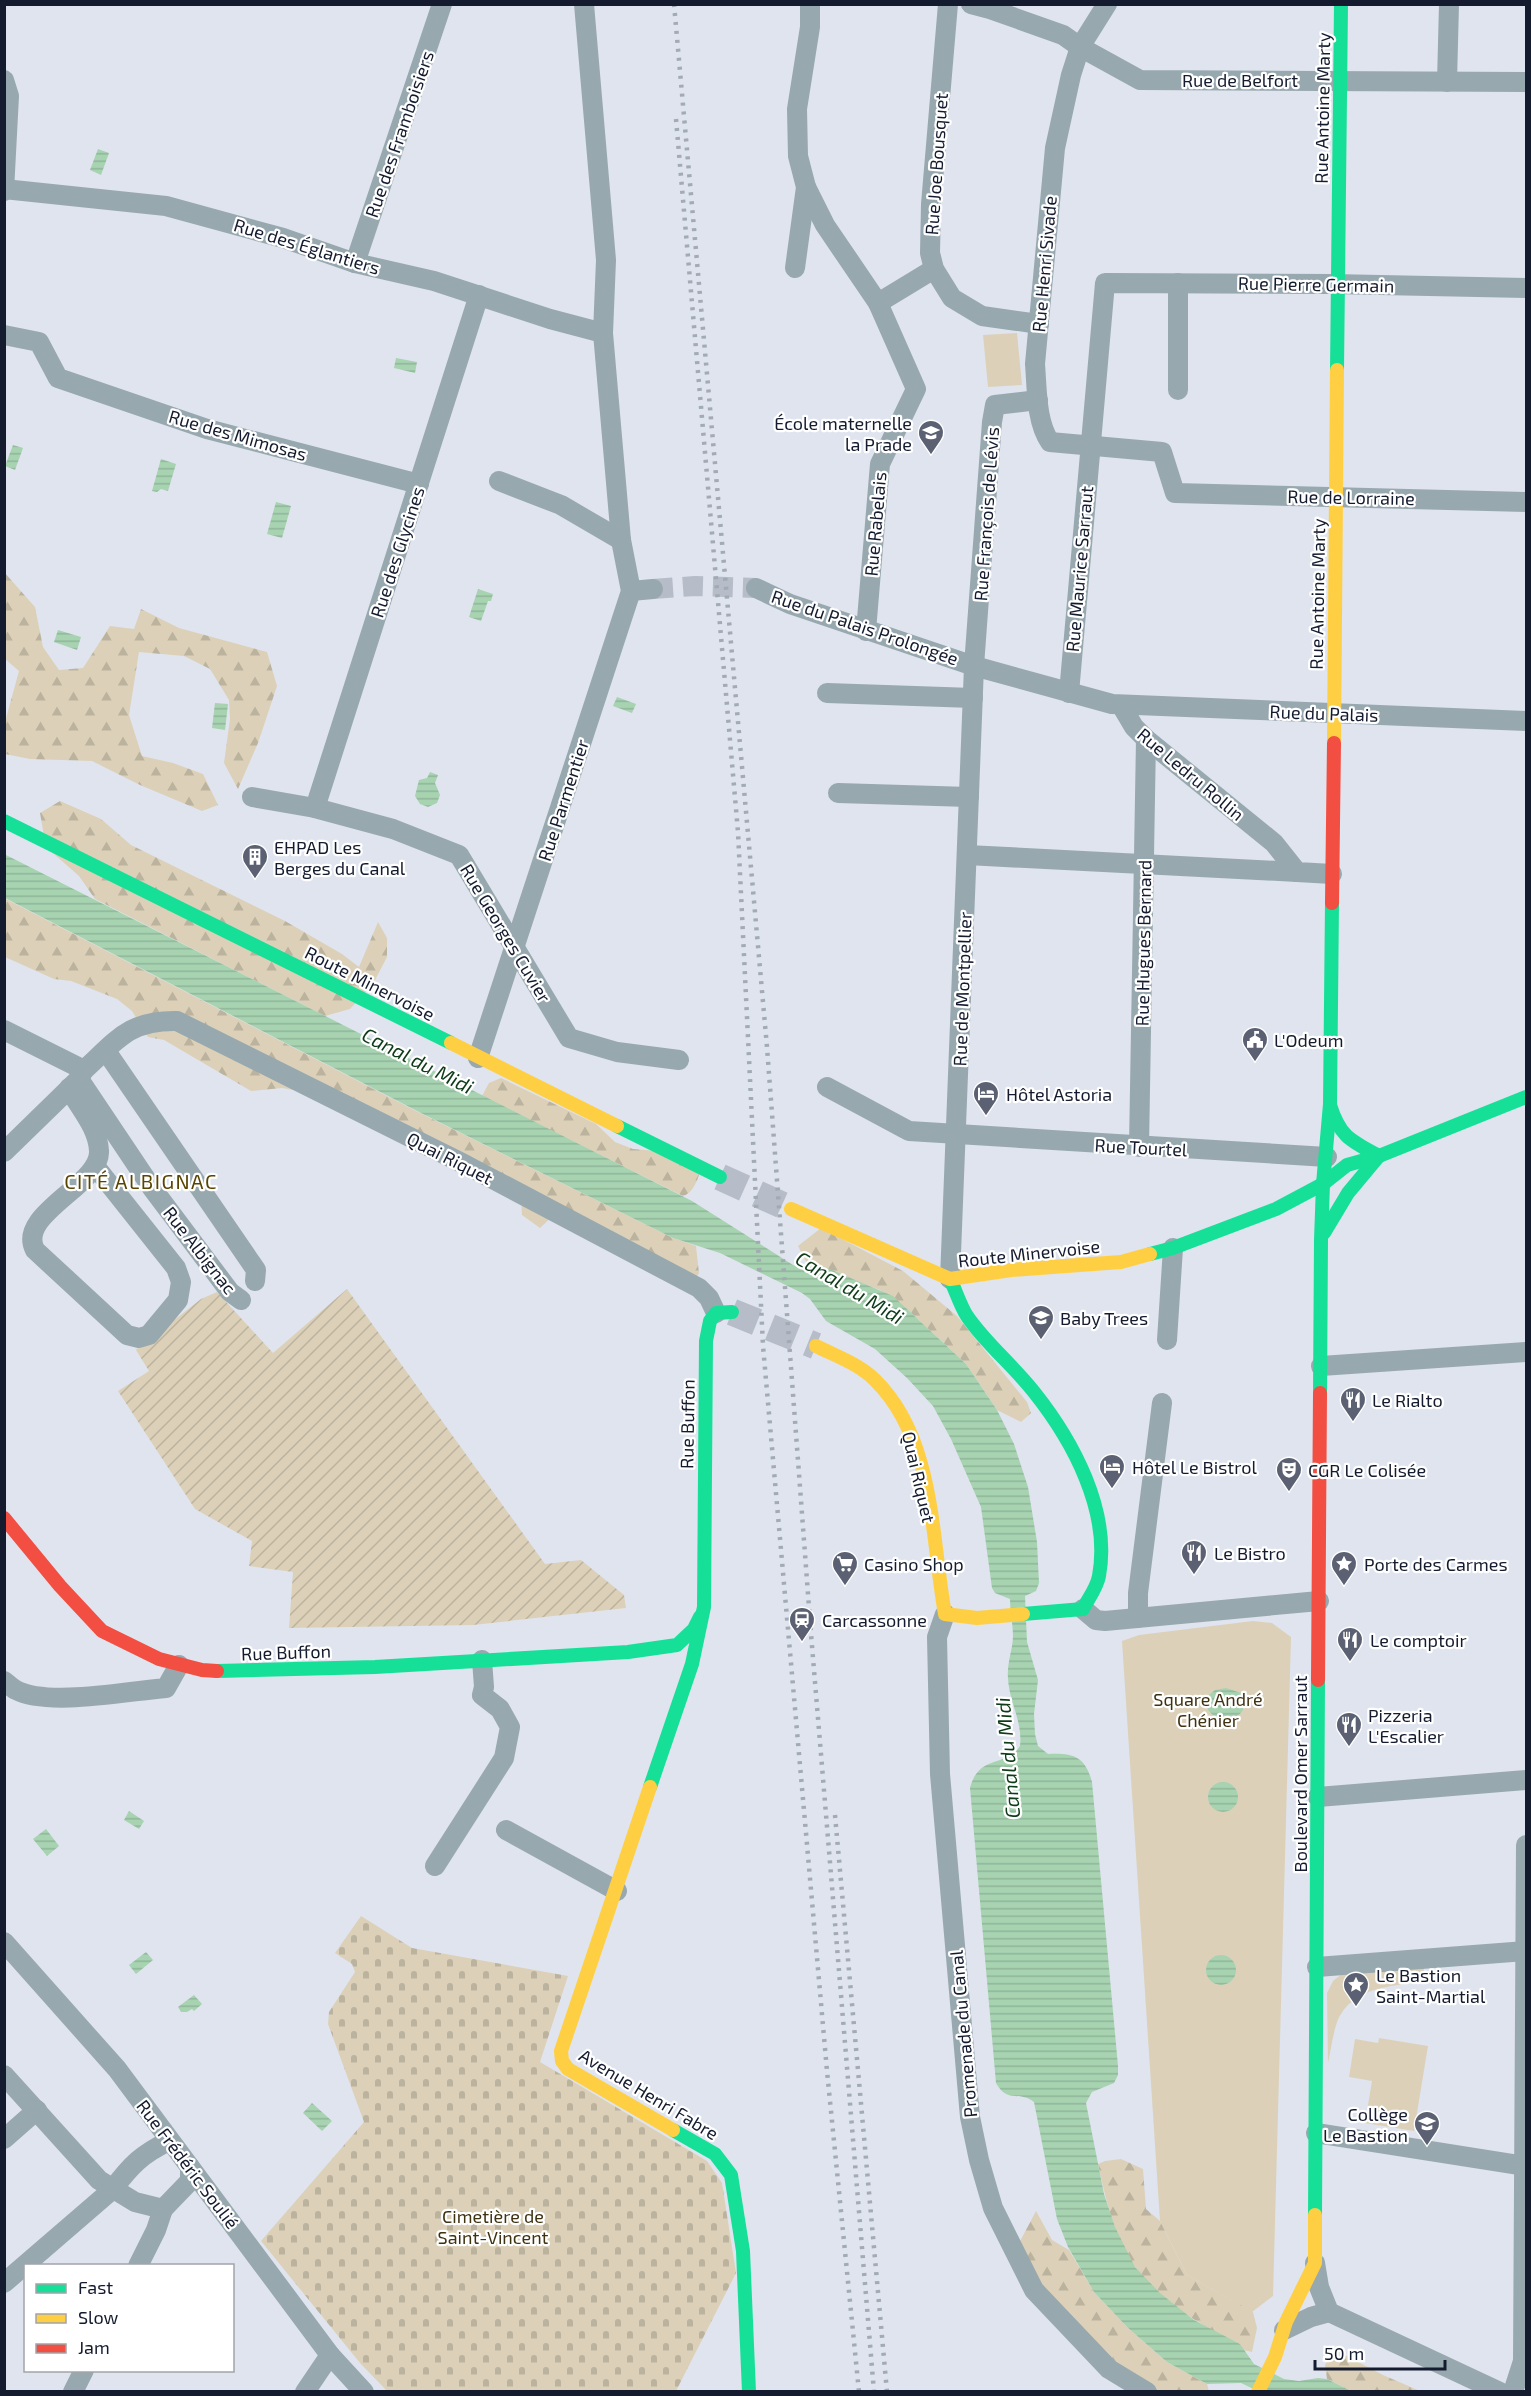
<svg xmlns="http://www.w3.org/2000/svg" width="1531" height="2396" font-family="'Exo 2',sans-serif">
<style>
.green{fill:#dcd1b8}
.forest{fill:url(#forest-firs)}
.cemetery{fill:url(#cemetery-stones)}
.garden{fill:url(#garden-furrows)}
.water{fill:url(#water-rules)}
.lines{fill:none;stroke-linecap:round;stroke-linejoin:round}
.street-tunnel{stroke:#b6bcc8;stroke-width:20;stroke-dasharray:20 10;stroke-linecap:butt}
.secondary-tunnel{stroke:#b6bcc8;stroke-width:27;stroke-dasharray:27 14;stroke-linecap:butt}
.street{stroke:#98a8af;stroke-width:20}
.fast{stroke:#16e098;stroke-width:14}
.slow{stroke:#ffcf43;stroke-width:14}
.jam{stroke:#f24e42;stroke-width:14}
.rail{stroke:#a2aab3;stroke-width:4.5;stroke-dasharray:3 6;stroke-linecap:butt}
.labels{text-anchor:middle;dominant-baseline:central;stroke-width:4.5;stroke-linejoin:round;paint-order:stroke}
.street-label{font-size:18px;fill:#141b2e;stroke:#fff}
.poi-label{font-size:18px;fill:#141b2e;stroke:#fff;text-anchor:start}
.park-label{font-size:18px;fill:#3f3211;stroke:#fff}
.water-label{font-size:20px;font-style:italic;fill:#0e3b18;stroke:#fff}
.neighbourhood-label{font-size:20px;letter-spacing:1.5px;fill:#594402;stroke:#fff}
</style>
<defs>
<pattern id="forest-firs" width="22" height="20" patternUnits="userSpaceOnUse" patternTransform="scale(1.5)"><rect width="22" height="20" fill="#dcd1b8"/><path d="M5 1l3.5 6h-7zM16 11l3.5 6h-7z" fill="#bcb39e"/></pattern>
<pattern id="cemetery-stones" width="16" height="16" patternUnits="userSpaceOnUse" patternTransform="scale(1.5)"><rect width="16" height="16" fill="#dcd1b8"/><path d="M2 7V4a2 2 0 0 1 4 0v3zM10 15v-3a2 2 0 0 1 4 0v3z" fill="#bcb39e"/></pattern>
<pattern id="garden-furrows" width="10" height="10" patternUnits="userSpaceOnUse" patternTransform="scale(1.5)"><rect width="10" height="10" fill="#dcd1b8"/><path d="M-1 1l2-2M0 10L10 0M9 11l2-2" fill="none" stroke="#bcb39e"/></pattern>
<pattern id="water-rules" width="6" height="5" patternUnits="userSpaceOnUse" patternTransform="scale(1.5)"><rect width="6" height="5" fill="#a7d3b1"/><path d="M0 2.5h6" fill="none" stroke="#8fb599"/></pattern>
</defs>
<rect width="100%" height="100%" fill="#dfe4ef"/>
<g class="green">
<path d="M1017 333 1022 385 988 387 983 335Z"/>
<path d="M1253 1621 1272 1623 1291 1637 1273 2296 1252 2312 1187 2275 1160 2221 1122 1641 1139 1635Z"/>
<path d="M1424 1968V1981C1396 1986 1358 1986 1341 2014 1334 2024 1331 2050 1328 2063L1327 1993 1333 1981 1342 1974Z"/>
<path d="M1379 2038 1428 2046 1414 2131 1365 2123 1372 2081 1349 2077 1355 2039 1378 2043Z"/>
</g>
<g class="forest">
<path d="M4 572 35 607 43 647 59 670 83 668 110 626 134 629 141 609 179 628 267 652 277 686 258 743 238 789 224 763 230 719 229 700 210 669 184 656 139 652 129 715 142 756 173 763 203 774 218 805 202 811 140 785 92 761 30 759 5 754V722L19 671 5 659Z"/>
<path d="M60 801 101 819 131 845 285 921 342 954 359 967 378 922 387 938V957L373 984 350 1009 325 1016 95 899 79 876 46 847 40 813Z"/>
<path d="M4 898 416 1111 673 1238 696 1246 699 1273 695 1280 560 1209 540 1228 522 1215 521 1199 299 1091 282 1088 251 1091 164 1040 148 1037 132 1011 117 999 71 981 54 979 5 957Z"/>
<path d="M501 1078 596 1124 615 1142 633 1149 656 1151 700 1172C697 1181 693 1193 683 1196L482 1096 489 1083Z"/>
<path d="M821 1228 903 1271 957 1316 1027 1402 1031 1413 1021 1422 997 1410 966 1364 908 1310 880 1290 814 1265 809 1267 798 1246Z"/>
<path d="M1121 2159 1143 2169 1146 2209 1160 2221 1187 2275 1253 2312 1257 2328 1252 2352 1243 2350 1240 2344C1201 2327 1162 2301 1136 2268 1115 2242 1105 2196 1098 2164L1105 2161Z"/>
<path d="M1036 2211 1052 2240 1069 2250 1094 2292 1127 2327 1167 2362 1207 2384 1209 2391H1149L1109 2369 1032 2278 1018 2245Z"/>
<path d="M1335 2350 1383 2375 1420 2391H1351L1327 2379 1325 2365Z"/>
</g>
<path class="cemetery" d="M361 1916 412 1948 568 1976 540 2062 707 2161 722 2183 736 2273 676 2391H387L360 2363 261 2241 364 2122 328 2024 329 2012 355 1972 352 1964 335 1953Z"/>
<path class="garden" d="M347 1289 545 1564 581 1560 624 1595 626 1608 473 1625 289 1628 293 1572 249 1566 252 1541 195 1509 118 1391 149 1371 136 1350 201 1299 217 1292 273 1353Z"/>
<g class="water">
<path d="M98 149 109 153 101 175 90 170Z"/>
<path d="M396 358 417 362 415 373 394 368Z"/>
<path d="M13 445 23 448 15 470 5 466Z"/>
<path d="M161 459 176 464 168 491 161 489 157 492 152 491Z"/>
<path d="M276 502 291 506 282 538 267 534Z"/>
<path d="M478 589 493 594 491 601H488L481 621 469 617Z"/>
<path d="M58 630 81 637 77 650 54 642Z"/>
<path d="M617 697 636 704 632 713 613 706Z"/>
<path d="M215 703 228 704 225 730 212 728Z"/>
<path d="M430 772 438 775 435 783 440 795 437 803 428 807 420 804 415 796 419 780 427 778Z"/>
<path d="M4 854 692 1201 793 1265 801 1268 820 1265 893 1296 966 1364 997 1410 1014 1444 1028 1487 1037 1542 1039 1583 1036 1591 1025 1596 1027 1642 1038 1680 1034 1714 1035 1734 1038 1746 1048 1754C1073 1753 1085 1756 1092 1782L1118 2066V2075L1114 2083 1092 2092 1086 2103 1104 2194 1115 2227 1135 2267 1160 2293 1194 2320 1240 2344 1254 2364 1284 2379 1299 2381 1318 2378 1327 2379 1351 2391 1260 2392 1241 2383 1207 2384 1167 2362 1127 2327 1094 2292 1068 2247 1057 2219 1034 2102C1018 2090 1008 2104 996 2083L970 1788C979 1753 1007 1768 1020 1746 1023 1722 1009 1702 1008 1678 1007 1667 1010 1657 1012 1646 1015 1632 1010 1614 1010 1599L995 1593 992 1588 981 1507 951 1439 933 1406 907 1378 875 1349 826 1321 810 1299 802 1293 720 1253 673 1238 421 1113 5 898Z"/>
<path d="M1226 1688 1241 1693C1258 1724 1203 1728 1205 1698L1215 1690Z"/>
<circle cx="1223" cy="1797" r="15"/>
<path d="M129 1811 144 1821 139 1829 124 1820Z"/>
<path d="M46 1829 59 1846 47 1856 33 1839Z"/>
<path d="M146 1952 153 1960 136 1974 129 1965Z"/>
<circle cx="1221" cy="1970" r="15"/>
<path d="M194 1995 202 2004 194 2011 192 2009 187 2012H181L178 2007Z"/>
<path d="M312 2103 332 2121 322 2131 303 2113Z"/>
</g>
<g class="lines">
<path class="street-tunnel" d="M653 589 695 586 756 588"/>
<g class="secondary-tunnel">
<path d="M720 1177 791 1209"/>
<path d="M732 1312 816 1346"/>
</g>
<g class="street">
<path d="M948 4 931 204 930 253 934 269 952 298 982 316 1039 324"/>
<path d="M971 4 990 9 1063 35 1080 47 1140 80 1526 82"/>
<path d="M1107 4 1080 47 1071 75 1055 148 1035 364C1037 388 1036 422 1050 442L1162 452 1175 493 1526 502"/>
<path d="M4 80 9 96 4 191"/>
<path d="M1447 82 1449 4"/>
<path d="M806 187 825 225 878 303 916 389 880 464 866 631"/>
<path d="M4 189 166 206 283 238 355 263 434 281 550 319 603 333"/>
<path d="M355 263 442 4"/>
<path d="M795 268 806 187 798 156 797 109 810 27V4"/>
<path d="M878 303 934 269"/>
<path d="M4 335 39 342 58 378 207 429 419 484"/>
<path d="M1178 390V283"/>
<path d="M499 481 561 505 621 540"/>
<path d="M756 588 790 604 974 666 1112 704 1526 721"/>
<path d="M631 591 653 589"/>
<path d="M827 693 973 698"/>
<path d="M1069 693 1105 283 1332 284 1526 288"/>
<path d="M1121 705 1134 727 1146 739 1274 843 1297 872 1332 874"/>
<path d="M838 793 969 797"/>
<path d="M252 797 315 808 393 829 459 855 569 1038 617 1052 679 1060"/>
<path d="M315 808 479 295"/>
<path d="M967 855 1297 872"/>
<path d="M4 1030 84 1070"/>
<path d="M106 1051 256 1270 255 1281"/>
<path d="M478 1058 631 591 621 540 603 333 606 260 584 4"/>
<path d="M79 1079 152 1188 230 1292 241 1300"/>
<path d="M827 1087 909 1131 1327 1157"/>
<path d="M69 1088C79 1108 98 1127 99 1151 101 1185 16 1214 35 1250L127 1335 139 1338 149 1335 178 1300 181 1282 176 1268 95 1166"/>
<path d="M1139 1147 1146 739"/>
<path d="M4 1152 79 1079 84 1070C117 1040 129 1020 177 1021L466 1165 699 1288 709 1298 716 1313"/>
<path d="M950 1279 974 666 992 422 995 405 1038 400"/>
<path d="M1167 1340 1173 1248"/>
<path d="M1321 1366 1526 1352"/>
<path d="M1083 1609 1096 1620 1105 1621 1319 1601"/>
<path d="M945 1614 937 1637 940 1774 970 2117 979 2160 993 2208 1034 2290 1109 2369 1147 2392"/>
<path d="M1138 1618V1593L1162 1403"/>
<path d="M4 1681C8 1684 12 1688 16 1690 48 1707 128 1691 166 1688L179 1665"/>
<path d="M1318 1797 1526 1780"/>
<path d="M506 1830 617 1891"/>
<path d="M435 1866 504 1758 510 1727 500 1709 482 1695 484 1687 482 1660"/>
<path d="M4 1942 117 2069 330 2355 364 2392"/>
<path d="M1317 1967 1526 1951"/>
<path d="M4 2075 99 2180 135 2202 163 2209 190 2181V2167"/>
<path d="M1316 2133 1526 2166"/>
<path d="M4 2139 37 2110"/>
<path d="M1315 2263 1319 2287 1329 2312 1500 2392"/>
<path d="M138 2266 156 2230 163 2209"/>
<path d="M4 2283 113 2189C131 2165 142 2154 169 2141"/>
<path d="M1284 2330 1311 2317 1329 2312"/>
<path d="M73 2392 84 2370"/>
<path d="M305 2392 330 2355"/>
<path d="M1513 2392 1523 2361 1526 1845"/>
</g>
<g class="fast">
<path d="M1337 370 1341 4"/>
<path d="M4 821 451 1043"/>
<path d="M1330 1105C1340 1137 1351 1141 1379 1156"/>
<path d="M617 1126 720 1177"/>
<path d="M1324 1233 1348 1193 1378 1157"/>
<path d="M1150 1254 1173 1248 1276 1209 1323 1184 1347 1165 1379 1156 1526 1097"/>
<path d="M950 1279C956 1291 960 1305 967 1316 986 1344 1013 1365 1034 1392 1073 1441 1111 1511 1099 1576 1097 1588 1088 1599 1083 1609L1023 1614"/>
<path d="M1320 1393 1321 1240 1323 1184 1330 1104 1332 903"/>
<path d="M217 1671 375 1667 628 1652 677 1645 694 1629 700 1617"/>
<path d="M650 1787 692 1664 704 1607 706 1341 710 1321 716 1313 732 1312"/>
<path d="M673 2130 715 2154 731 2175 743 2251 749 2392"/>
<path d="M1315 2215 1318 1680"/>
</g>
<g class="slow">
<path d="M1334 743 1337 370"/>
<path d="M451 1043 617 1126"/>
<path d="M791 1209 950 1279 1011 1270 1121 1262 1150 1254"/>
<path d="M816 1346C836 1356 859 1364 875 1380 935 1439 931 1537 945 1614L977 1618 1023 1614"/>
<path d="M650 1787 561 2051 562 2061 568 2069 673 2130"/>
<path d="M1258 2392 1275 2357 1286 2322 1315 2263V2215"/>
</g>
<g class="jam">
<path d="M1332 903 1334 743"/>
<path d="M4 1518 60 1586 102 1631 159 1659 202 1670 217 1671"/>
<path d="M1318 1680 1320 1393"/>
</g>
<g class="rail">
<path d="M674 4 767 1047 811 1634 874 2392"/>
<path d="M676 119 738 832 763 1346 827 2071 859 2392"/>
<path d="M835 1815 887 2392"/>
</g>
</g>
<defs>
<symbol id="school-pin" viewBox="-11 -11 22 30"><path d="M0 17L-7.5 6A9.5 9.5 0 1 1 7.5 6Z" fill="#5b6172" stroke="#fff"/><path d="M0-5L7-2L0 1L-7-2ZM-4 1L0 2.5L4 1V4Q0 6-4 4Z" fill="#fff"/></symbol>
<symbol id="building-pin" viewBox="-11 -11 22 30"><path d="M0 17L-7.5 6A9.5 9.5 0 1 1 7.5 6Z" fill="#5b6172" stroke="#fff"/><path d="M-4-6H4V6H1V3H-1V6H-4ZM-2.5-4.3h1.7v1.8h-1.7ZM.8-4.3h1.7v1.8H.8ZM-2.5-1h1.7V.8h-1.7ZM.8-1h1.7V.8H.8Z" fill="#fff"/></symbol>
<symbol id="civic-pin" viewBox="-11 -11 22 30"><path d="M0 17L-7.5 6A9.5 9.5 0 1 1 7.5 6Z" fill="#5b6172" stroke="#fff"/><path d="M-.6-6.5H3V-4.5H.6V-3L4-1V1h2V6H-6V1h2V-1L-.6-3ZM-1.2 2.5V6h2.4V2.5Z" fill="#fff"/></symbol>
<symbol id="hotel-pin" viewBox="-11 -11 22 30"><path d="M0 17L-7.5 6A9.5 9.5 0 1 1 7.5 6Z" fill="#5b6172" stroke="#fff"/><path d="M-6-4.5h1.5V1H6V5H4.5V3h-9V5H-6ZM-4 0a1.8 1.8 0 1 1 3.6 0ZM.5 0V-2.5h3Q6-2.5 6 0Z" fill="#fff"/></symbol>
<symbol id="restaurant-pin" viewBox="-11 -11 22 30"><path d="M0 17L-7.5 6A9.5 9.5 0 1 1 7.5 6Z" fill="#5b6172" stroke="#fff"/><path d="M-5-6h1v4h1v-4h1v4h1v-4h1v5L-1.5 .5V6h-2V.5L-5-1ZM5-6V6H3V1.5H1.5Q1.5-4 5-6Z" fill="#fff"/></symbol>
<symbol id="theatre-pin" viewBox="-11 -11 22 30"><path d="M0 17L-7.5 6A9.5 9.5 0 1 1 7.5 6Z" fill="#5b6172" stroke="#fff"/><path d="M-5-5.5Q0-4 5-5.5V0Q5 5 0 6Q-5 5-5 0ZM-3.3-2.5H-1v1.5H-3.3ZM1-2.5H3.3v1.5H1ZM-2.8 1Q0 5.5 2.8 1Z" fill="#fff"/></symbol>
<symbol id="supermarket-pin" viewBox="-11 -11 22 30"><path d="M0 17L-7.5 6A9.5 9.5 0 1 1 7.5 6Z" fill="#5b6172" stroke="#fff"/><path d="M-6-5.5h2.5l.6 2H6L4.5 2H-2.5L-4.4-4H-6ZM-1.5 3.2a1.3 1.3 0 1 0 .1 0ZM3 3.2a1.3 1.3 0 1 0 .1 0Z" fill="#fff"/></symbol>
<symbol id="sight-pin" viewBox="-11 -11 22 30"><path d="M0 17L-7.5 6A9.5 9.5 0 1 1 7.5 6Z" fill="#5b6172" stroke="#fff"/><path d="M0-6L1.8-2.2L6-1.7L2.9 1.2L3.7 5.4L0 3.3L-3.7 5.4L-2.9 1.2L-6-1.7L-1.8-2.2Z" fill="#fff"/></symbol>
<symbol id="station-pin" viewBox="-11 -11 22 30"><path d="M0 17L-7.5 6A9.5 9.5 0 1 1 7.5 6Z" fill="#5b6172" stroke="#fff"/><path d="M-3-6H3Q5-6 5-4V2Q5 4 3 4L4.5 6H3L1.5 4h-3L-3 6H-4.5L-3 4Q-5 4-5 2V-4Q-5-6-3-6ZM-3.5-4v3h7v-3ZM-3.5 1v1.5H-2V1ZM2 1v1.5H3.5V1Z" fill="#fff"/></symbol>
</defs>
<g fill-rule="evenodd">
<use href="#school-pin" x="916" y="418" width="30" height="40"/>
<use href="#building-pin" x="240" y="842" width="30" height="40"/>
<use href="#civic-pin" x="1240" y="1025" width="30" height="40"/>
<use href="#hotel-pin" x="971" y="1079" width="30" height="40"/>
<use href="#school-pin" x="1026" y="1303" width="30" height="40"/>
<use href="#restaurant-pin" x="1338" y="1385" width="30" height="40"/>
<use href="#hotel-pin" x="1097" y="1452" width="30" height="40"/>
<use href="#theatre-pin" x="1274" y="1455" width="30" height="40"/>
<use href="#restaurant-pin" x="1179" y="1538" width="30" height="40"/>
<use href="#supermarket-pin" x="830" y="1549" width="30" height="40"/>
<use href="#sight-pin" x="1329" y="1549" width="30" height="40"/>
<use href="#station-pin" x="787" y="1605" width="30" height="40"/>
<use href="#restaurant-pin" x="1335" y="1625" width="30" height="40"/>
<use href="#restaurant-pin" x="1334" y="1710" width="30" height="40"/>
<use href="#sight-pin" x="1341" y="1970" width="30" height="40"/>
<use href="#school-pin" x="1412" y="2109" width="30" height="40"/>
</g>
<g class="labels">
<g class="street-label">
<text x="1240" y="80">Rue de Belfort</text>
<text transform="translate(1322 108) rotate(-89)">Rue Antoine Marty</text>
<text transform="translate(399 134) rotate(-71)">Rue des Framboisiers</text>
<text transform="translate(936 164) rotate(-86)">Rue Joe Bousquet</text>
<text transform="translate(307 246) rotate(17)">Rue des Églantiers</text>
<text transform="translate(1044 264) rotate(-85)">Rue Henri Sivade</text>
<text transform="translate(1316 284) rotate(1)">Rue Pierre Germain</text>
<text transform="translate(238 435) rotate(16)">Rue des Mimosas</text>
<text transform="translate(1351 497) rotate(1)">Rue de Lorraine</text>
<text transform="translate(986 514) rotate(-86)">Rue François de Lévis</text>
<text transform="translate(875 524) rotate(-85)">Rue Rabelais</text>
<text transform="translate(397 552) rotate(-72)">Rue des Glycines</text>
<text transform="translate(1079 569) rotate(-85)">Rue Maurice Sarraut</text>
<text transform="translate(1317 594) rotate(-89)">Rue Antoine Marty</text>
<text transform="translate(865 627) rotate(19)">Rue du Palais Prolongée</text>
<text transform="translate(1324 713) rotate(2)">Rue du Palais</text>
<text transform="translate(1191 774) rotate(40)">Rue Ledru Rollin</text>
<text transform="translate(563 800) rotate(-72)">Rue Parmentier</text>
<text transform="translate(506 933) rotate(59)">Rue Georges Cuvier</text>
<text transform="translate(1143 943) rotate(-89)">Rue Hugues Bernard</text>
<text transform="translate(370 983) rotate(27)">Route Minervoise</text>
<text transform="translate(962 989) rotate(-88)">Rue de Montpellier</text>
<text transform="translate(1141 1147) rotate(3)">Rue Tourtel</text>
<text transform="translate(450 1158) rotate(27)">Quai Riquet</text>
<text transform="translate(200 1250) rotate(52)">Rue Albignac</text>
<text transform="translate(1029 1253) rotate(-6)">Route Minervoise</text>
<text transform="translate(687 1424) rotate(-89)">Rue Buffon</text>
<text transform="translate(919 1477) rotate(77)">Quai Riquet</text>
<text transform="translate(286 1652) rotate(-2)">Rue Buffon</text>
<text transform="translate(1300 1774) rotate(-90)">Boulevard Omer Sarraut</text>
<text transform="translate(963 2034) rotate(-95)">Promenade du Canal</text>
<text transform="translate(649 2094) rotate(31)">Avenue Henri Fabre</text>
<text transform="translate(188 2164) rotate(53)">Rue Frédéric Soulié</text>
</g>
<g class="poi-label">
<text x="912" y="423" text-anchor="end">École maternelle<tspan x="912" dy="21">la Prade</tspan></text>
<text x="274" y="847">EHPAD Les<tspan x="274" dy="21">Berges du Canal</tspan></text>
<text x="1274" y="1040">L'Odeum</text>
<text x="1006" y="1094">Hôtel Astoria</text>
<text x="1060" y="1318">Baby Trees</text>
<text x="1372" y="1400">Le Rialto</text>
<text x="1132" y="1467">Hôtel Le Bistrol</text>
<text x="1308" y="1470">CGR Le Colisée</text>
<text x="1214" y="1553">Le Bistro</text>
<text x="864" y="1564">Casino Shop</text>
<text x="1364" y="1564">Porte des Carmes</text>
<text x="822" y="1620">Carcassonne</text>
<text x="1370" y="1640">Le comptoir</text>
<text x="1368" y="1715">Pizzeria<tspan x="1368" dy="21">L'Escalier</tspan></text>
<text x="1376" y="1975">Le Bastion<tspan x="1376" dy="21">Saint-Martial</tspan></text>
<text x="1408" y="2114" text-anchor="end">Collège<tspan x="1408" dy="21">Le Bastion</tspan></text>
</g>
<g class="park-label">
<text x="1208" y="1699">Square André<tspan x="1208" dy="21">Chénier</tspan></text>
<text x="493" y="2216">Cimetière de<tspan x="493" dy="21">Saint-Vincent</tspan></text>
</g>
<g class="water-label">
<text transform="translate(418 1060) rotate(27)">Canal du Midi</text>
<text transform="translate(850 1287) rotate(31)">Canal du Midi</text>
<text transform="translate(1007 1758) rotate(-95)">Canal du Midi</text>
</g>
<g class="neighbourhood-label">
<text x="141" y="1181">CITÉ ALBIGNAC</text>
</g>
</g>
<rect width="1531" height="2396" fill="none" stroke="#141b2e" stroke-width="12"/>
<rect x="24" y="2264" width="210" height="108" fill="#ffffff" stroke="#a1a4ab" stroke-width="1.5"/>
<rect x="36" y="2284" width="30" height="9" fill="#16e098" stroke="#a1a4ab" stroke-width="1.5"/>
<text x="78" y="2294" font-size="18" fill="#141b2e">Fast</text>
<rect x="36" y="2314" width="30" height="9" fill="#ffcf43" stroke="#a1a4ab" stroke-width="1.5"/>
<text x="78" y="2324" font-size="18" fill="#141b2e">Slow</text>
<rect x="36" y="2344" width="30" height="9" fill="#f24e42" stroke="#a1a4ab" stroke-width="1.5"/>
<text x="78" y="2354" font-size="18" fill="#141b2e">Jam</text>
<path d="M1315 2360v9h130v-9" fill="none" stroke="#141b2e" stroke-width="3"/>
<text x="1324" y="2360" font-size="18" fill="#141b2e" stroke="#ffffff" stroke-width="4.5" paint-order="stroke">50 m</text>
</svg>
